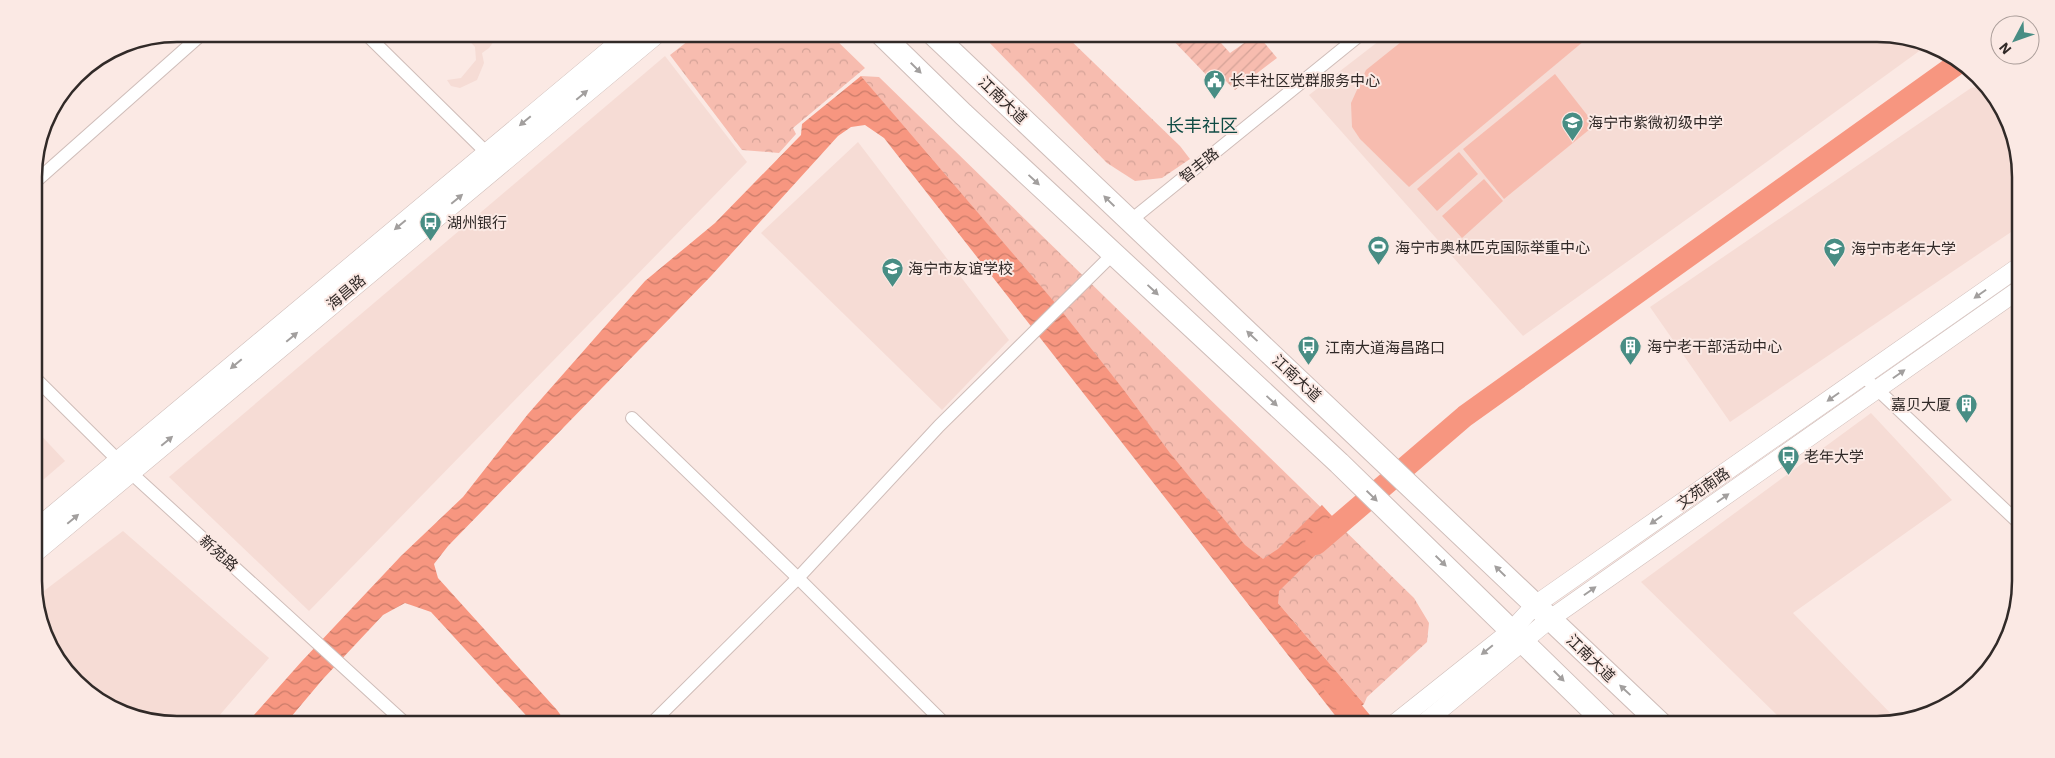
<svg xmlns="http://www.w3.org/2000/svg" width="2055" height="758" font-family="'IBM Plex Sans','Noto Sans SC',sans-serif">
<style>
.built{fill:#f6dcd5}
.grass{fill:#f7bcaf}
.park{fill:url(#park-crowns)}
.garden{fill:url(#garden-furrows)}
.water{fill:url(#water-waves)}
.lines{fill:none;stroke-linecap:round;stroke-linejoin:round}
.river{stroke:#f79680;stroke-width:22}
.street-casing{stroke:#cfbdb9;stroke-width:14}
.secondary-casing{stroke:#cfbdb9;stroke-width:19}
.primary-casing{stroke:#cfbdb9;stroke-width:21}
.highway-casing{stroke:#cfbdb9;stroke-width:24}
.street{stroke:#fff;stroke-width:12}
.secondary{stroke:#fff;stroke-width:18}
.primary{stroke:#fff;stroke-width:20}
.highway{stroke:#fff;stroke-width:22}
.oneway{fill:#a29f9e}
.labels{text-anchor:middle;dominant-baseline:central;stroke-width:4;stroke-linejoin:round;paint-order:stroke}
.poi-label{font-size:15px;fill:#312a28;stroke:#fbe9e4;text-anchor:start}
.street-label{font-size:15px;fill:#312a28;stroke:#fbe9e4}
.quarter-label{font-size:18px;fill:#0f4b44;stroke:#fbe9e4}
.rim{fill:none;stroke:#312a28;stroke-width:2.5}
</style>
<defs>
<pattern id="park-crowns" width="20" height="18" patternUnits="userSpaceOnUse" patternTransform="scale(1.25)"><rect width="20" height="18" fill="#f7bcaf"/><path d="M2 6a3 3 0 1 1 6 0M12 15a3 3 0 1 1 6 0" fill="none" stroke="#d4a297"/></pattern>
<pattern id="garden-furrows" width="10" height="10" patternUnits="userSpaceOnUse" patternTransform="scale(1.25)"><rect width="10" height="10" fill="#f7bcaf"/><path d="M-1 1l2-2M0 10L10 0M9 11l2-2" fill="none" stroke="#d4a297"/></pattern>
<pattern id="water-waves" width="16" height="10" patternUnits="userSpaceOnUse" patternTransform="scale(1.25)"><rect width="16" height="10" fill="#f79680"/><path d="M0 5q4-4 8 0t8 0" fill="none" stroke="#c97b69"/></pattern>
</defs>
<rect width="100%" height="100%" fill="#fbe9e4"/>
<g class="built">
<path d="M463 34H499L489 48 482 53 484 63 477 80 460 88 451 86 447 80 461 78 476 60 475 47Z"/>
<path d="M1388 34H1878L1913 40 1922 49 1732 187 1523 336 1309 95Z"/>
<path d="M665 56 747 162 309 611 169 477Z"/>
<path d="M1987 85 2020 158V226L1730 422 1650 307 1971 88Z"/>
<path d="M858 142 1009 340 942 410 761 233Z"/>
<path d="M1871 413 1952 500 1793 613 1897 720 1887 724H1786L1641 582Z"/>
<path d="M35 429 65 461 36 486Z"/>
<path d="M123 531 269 658 212 724H177L131 717 69 675 36 609V597Z"/>
</g>
<g class="grass">
<path d="M1411 34H1583L1584 41 1409 187 1360 139 1352 127 1351 103 1366 70Z"/>
<path d="M1555 74 1595 125 1504 199 1463 149Z"/>
<path d="M1459 152 1478 174 1437 211 1417 189Z"/>
<path d="M1484 179 1503 201 1462 238 1442 216Z"/>
</g>
<g class="park">
<path d="M697 34H830L865 68 793 128 796 134 779 153 742 150 670 55Z"/>
<path d="M981 34H1064L1180 146 1190 159 1162 178 1135 181 1107 163Z"/>
<path d="M861 76 879 77 1414 598 1429 623 1427 642 1367 697 1364 704 1278 603 1127 394Z"/>
</g>
<path class="garden" d="M1167 34H1213L1230 53 1257 34 1277 58 1235 90 1225 80 1216 85Z"/>
<path class="water" d="M861 76 1056 304 1127 394 1170 453 1245 545 1263 559 1278 549 1322 505 1343 528 1279 591 1278 603 1364 704 1341 723 884 138 865 125 851 127 838 136 711 276 448 546 434 564 438 578 557 710 567 724H534L431 612 405 603 383 615 323 679 285 724H246L302 661 401 556 463 497 528 414 645 281 715 223 801 135 802 124Z"/>
<g class="lines">
<g class="river">
<path d="M1316 544 1465 416 1957 64"/>
<path d="M1335 690 1363 724"/>
</g>
<defs>
<g id="street">
<path d="M366 34 491 157"/>
<path d="M34 183 202 34"/>
<path d="M1130 221 1361 34"/>
<path d="M1863 376 2021 525"/>
<path d="M35 378 130 472 406 724"/>
<path d="M632 418 798 578 945 724"/>
<path d="M651 724 798 578 939 426 1114 253"/>
</g>
<g id="secondary">
<path d="M1394 724 1512 630 1535 605 2020 266"/>
<path d="M1423 724 1550 619 2020 289"/>
</g>
<g id="primary">
<path d="M36 530 630 34"/>
<path d="M36 551 656 34"/>
</g>
<g id="highway">
<path d="M881 34 963 114 1339 463 1607 724"/>
<path d="M933 34 1661 724"/>
</g>
</defs>
<use href="#street" class="street-casing"/>
<use href="#secondary" class="secondary-casing"/>
<use href="#primary" class="primary-casing"/>
<use href="#highway" class="highway-casing"/>
<use href="#street" class="street"/>
<use href="#secondary" class="secondary"/>
<use href="#primary" class="primary"/>
<use href="#highway" class="highway"/>
</g>
<defs><path id="oneway-solid" d="M-6-.8H1V-3.2L6.5 0L1 3.2V.8H-6Z" transform="scale(1.25)"/></defs>
<g class="oneway">
<use href="#oneway-solid" transform="translate(916 68) rotate(45)"/>
<use href="#oneway-solid" transform="translate(582 95) rotate(-40)"/>
<use href="#oneway-solid" transform="translate(525 121) rotate(140)"/>
<use href="#oneway-solid" transform="translate(1034 180) rotate(43)"/>
<use href="#oneway-solid" transform="translate(457 199) rotate(-40)"/>
<use href="#oneway-solid" transform="translate(1109 201) rotate(-136)"/>
<use href="#oneway-solid" transform="translate(400 225) rotate(140)"/>
<use href="#oneway-solid" transform="translate(1153 290) rotate(43)"/>
<use href="#oneway-solid" transform="translate(1980 294) rotate(145)"/>
<use href="#oneway-solid" transform="translate(1252 336) rotate(-137)"/>
<use href="#oneway-solid" transform="translate(292 337) rotate(-40)"/>
<use href="#oneway-solid" transform="translate(236 364) rotate(140)"/>
<use href="#oneway-solid" transform="translate(1899 374) rotate(-35)"/>
<use href="#oneway-solid" transform="translate(1833 397) rotate(145)"/>
<use href="#oneway-solid" transform="translate(1272 401) rotate(43)"/>
<use href="#oneway-solid" transform="translate(167 441) rotate(-40)"/>
<use href="#oneway-solid" transform="translate(1372 496) rotate(44)"/>
<use href="#oneway-solid" transform="translate(1723 498) rotate(-35)"/>
<use href="#oneway-solid" transform="translate(73 519) rotate(-40)"/>
<use href="#oneway-solid" transform="translate(1656 520) rotate(145)"/>
<use href="#oneway-solid" transform="translate(1441 561) rotate(44)"/>
<use href="#oneway-solid" transform="translate(1500 571) rotate(-136)"/>
<use href="#oneway-solid" transform="translate(1590 591) rotate(-35)"/>
<use href="#oneway-solid" transform="translate(1487 650) rotate(141)"/>
<use href="#oneway-solid" transform="translate(1559 676) rotate(45)"/>
<use href="#oneway-solid" transform="translate(1625 690) rotate(-137)"/>
</g>
<defs>
<symbol id="civic-pin" viewBox="-11 -11 22 30"><path d="M0 17L-7.5 6A9.5 9.5 0 1 1 7.5 6Z" fill="#488d84" stroke="#fbe9e4"/><path d="M-.6-6.5H3V-4.5H.6V-3L4-1V1h2V6H-6V1h2V-1L-.6-3ZM-1.2 2.5V6h2.4V2.5Z" fill="#fff"/></symbol>
<symbol id="school-pin" viewBox="-11 -11 22 30"><path d="M0 17L-7.5 6A9.5 9.5 0 1 1 7.5 6Z" fill="#488d84" stroke="#fbe9e4"/><path d="M0-5L7-2L0 1L-7-2ZM-4 1L0 2.5L4 1V4Q0 6-4 4Z" fill="#fff"/></symbol>
<symbol id="bus-pin" viewBox="-11 -11 22 30"><path d="M0 17L-7.5 6A9.5 9.5 0 1 1 7.5 6Z" fill="#488d84" stroke="#fbe9e4"/><path d="M-5-6H5V4H4V6H2V4H-2V6H-4V4H-5ZM-3.5-4V0h7V-4ZM-3.5 1.2v1.5H-2V1.2ZM2 1.2v1.5H3.5V1.2Z" fill="#fff"/></symbol>
<symbol id="stadium-pin" viewBox="-11 -11 22 30"><path d="M0 17L-7.5 6A9.5 9.5 0 1 1 7.5 6Z" fill="#488d84" stroke="#fbe9e4"/><path d="M0-5a6.5 5 0 1 0 0 10a6.5 5 0 1 0 0-10ZM-3.5-1.8h7v3.6h-7Z" fill="#fff"/></symbol>
<symbol id="building-pin" viewBox="-11 -11 22 30"><path d="M0 17L-7.5 6A9.5 9.5 0 1 1 7.5 6Z" fill="#488d84" stroke="#fbe9e4"/><path d="M-4-6H4V6H1V3H-1V6H-4ZM-2.5-4.3h1.7v1.8h-1.7ZM.8-4.3h1.7v1.8H.8ZM-2.5-1h1.7V.8h-1.7ZM.8-1h1.7V.8H.8Z" fill="#fff"/></symbol>
</defs>
<g fill-rule="evenodd">
<use href="#civic-pin" x="1202" y="68" width="25" height="34"/>
<use href="#school-pin" x="1560" y="110" width="25" height="34"/>
<use href="#bus-pin" x="418" y="210" width="25" height="34"/>
<use href="#stadium-pin" x="1366" y="234" width="25" height="34"/>
<use href="#school-pin" x="1822" y="236" width="25" height="34"/>
<use href="#school-pin" x="880" y="256" width="25" height="34"/>
<use href="#building-pin" x="1618" y="334" width="25" height="34"/>
<use href="#bus-pin" x="1296" y="334" width="25" height="34"/>
<use href="#building-pin" x="1954" y="392" width="25" height="34"/>
<use href="#bus-pin" x="1776" y="444" width="25" height="34"/>
</g>
<g class="labels">
<g class="poi-label">
<text x="1230" y="80">长丰社区党群服务中心</text>
<text x="1588" y="122">海宁市紫微初级中学</text>
<text x="447" y="222">湖州银行</text>
<text x="1395" y="247">海宁市奥林匹克国际举重中心</text>
<text x="1851" y="248">海宁市老年大学</text>
<text x="908" y="268">海宁市友谊学校</text>
<text x="1647" y="346">海宁老干部活动中心</text>
<text x="1325" y="347">江南大道海昌路口</text>
<text x="1951" y="404" text-anchor="end">嘉贝大厦</text>
<text x="1804" y="456">老年大学</text>
</g>
<g class="street-label">
<text transform="translate(1003 100) rotate(44)">江南大道</text>
<text transform="translate(1199 165) rotate(-39)">智丰路</text>
<text transform="translate(346 292) rotate(-40)">海昌路</text>
<text transform="translate(1297 378) rotate(43)">江南大道</text>
<text transform="translate(1703 488) rotate(-35)">文苑南路</text>
<text transform="translate(219 553) rotate(42)">新苑路</text>
<text transform="translate(1591 658) rotate(44)">江南大道</text>
</g>
<g class="quarter-label">
<text x="1202" y="125">长丰社区</text>
</g>
</g>
<path d="M0 0H2055V758H0ZM177 42H1877A135 135 0 0 1 2012 177V581A135 135 0 0 1 1877 716H177A135 135 0 0 1 42 581V177A135 135 0 0 1 177 42Z" fill="#fbe9e4" fill-rule="evenodd"/>
<path class="rim" d="M177 42H1877A135 135 0 0 1 2012 177V581A135 135 0 0 1 1877 716H177A135 135 0 0 1 42 581V177A135 135 0 0 1 177 42Z"/>
<g transform="translate(2015 40) rotate(229)"><circle r="24" fill="#fbe9e4" stroke="#aa9d99"/>
<path d="M0-4L9 19L0 12L-9 19Z" fill="#488d84"/>
<text y="-8" font-size="14" font-weight="bold" text-anchor="middle" fill="#312a28">N</text>
</g>
</svg>
